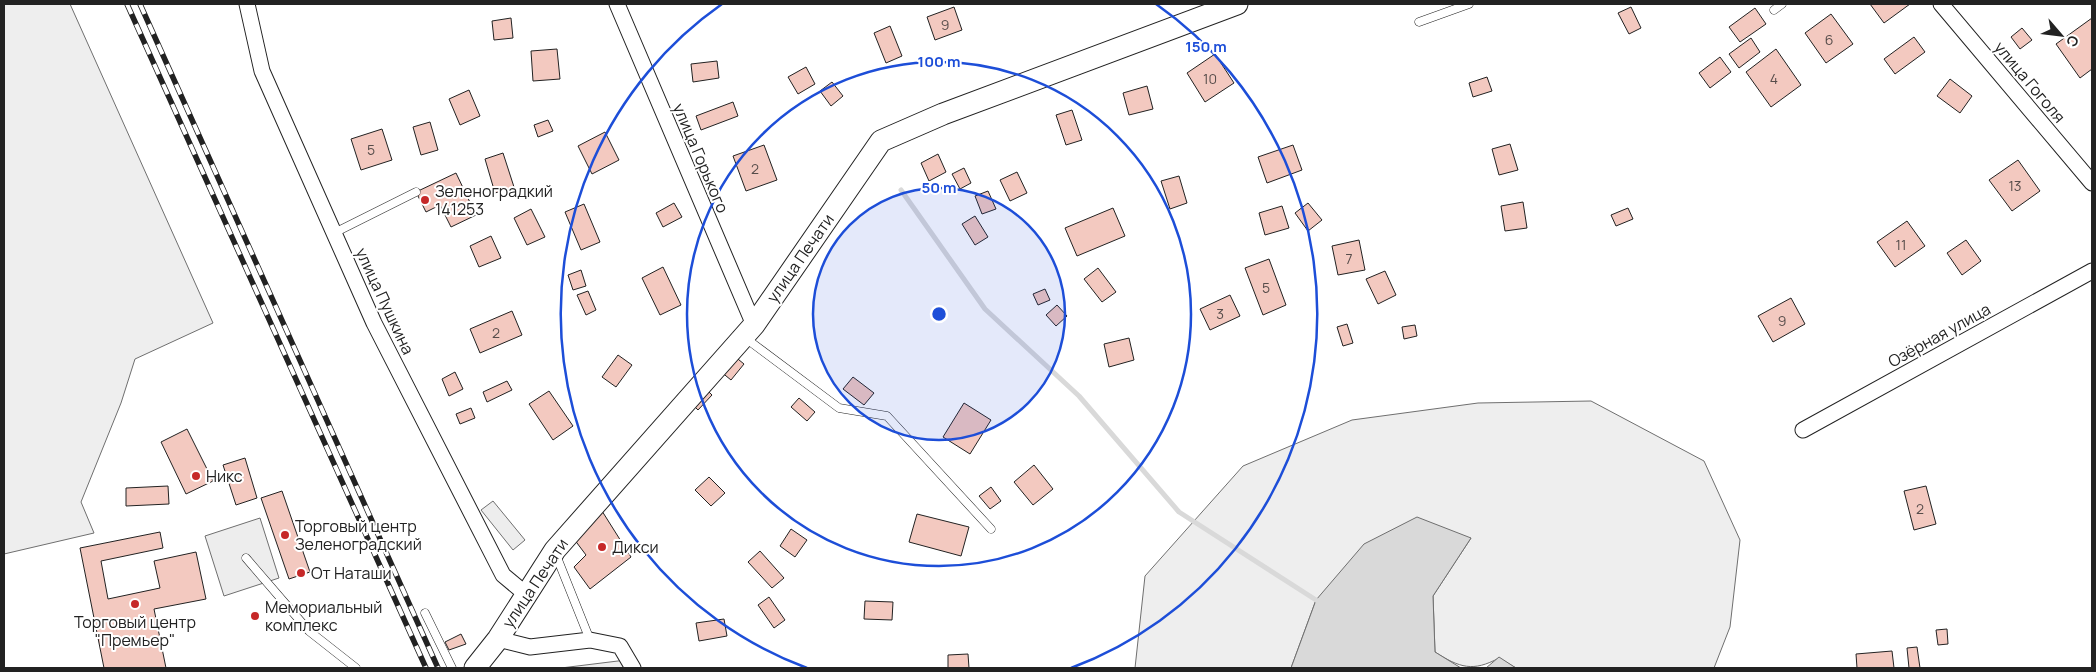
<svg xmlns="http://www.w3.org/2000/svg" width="2096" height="672" font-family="Manrope,sans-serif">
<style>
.green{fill:#eee;stroke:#6f6f6f}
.parking{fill:#ededed;stroke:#6f6f6f}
.water{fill:#d9d9d9;stroke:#6f6f6f}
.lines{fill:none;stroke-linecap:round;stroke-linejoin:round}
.stream{stroke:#d9d9d9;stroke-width:5}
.building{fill:#f3c9c0;stroke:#222}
.lane-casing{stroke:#222;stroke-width:9}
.street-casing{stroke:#222;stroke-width:17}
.secondary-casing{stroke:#222;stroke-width:23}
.lane{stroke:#fff;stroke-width:8}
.street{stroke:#fff;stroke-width:15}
.secondary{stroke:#fff;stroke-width:21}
.rail-casing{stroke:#222;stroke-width:5.5}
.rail{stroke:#fff;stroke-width:4;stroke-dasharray:11;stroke-linecap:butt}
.ring{fill:none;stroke:#1d4ed8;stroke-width:2.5}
.poi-dot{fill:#c62828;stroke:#fff;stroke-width:2}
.labels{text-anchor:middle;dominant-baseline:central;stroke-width:4;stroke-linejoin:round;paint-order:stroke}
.number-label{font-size:14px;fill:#564c4a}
.street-label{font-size:16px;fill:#222;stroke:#fff}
.poi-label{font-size:16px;fill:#222;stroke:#fff;text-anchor:start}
.centre{fill:#1d4ed8;stroke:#fff;stroke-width:2.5}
.ring-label{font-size:15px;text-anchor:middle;font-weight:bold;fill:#1d4ed8;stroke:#fff;stroke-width:4;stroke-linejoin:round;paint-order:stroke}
</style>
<rect width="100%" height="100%" fill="#fff"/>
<g class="green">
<path d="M4 4H70L213 323 135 359 121 403 81 502 94 533 4 554Z"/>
<path d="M1591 401 1704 461 1740 540 1730 627 1714 668H1516L1499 658C1473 672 1460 668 1435 652L1433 596 1471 538 1316 600 1291 668H1135L1145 576 1243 466 1352 420 1478 403Z"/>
<path d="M626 660 630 668H561Z"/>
</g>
<g class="parking">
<path d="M493 501 525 540 513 550 481 510Z"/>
<path d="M260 518 279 578 224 596 205 536Z"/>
</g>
<g class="water">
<path d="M1417 517 1471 538 1433 596 1435 652 1461 668H1291L1316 600 1364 544Z"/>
<path d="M1499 657 1516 668H1486Z"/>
</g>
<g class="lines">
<path class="stream" d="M901 190 985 309 1079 396 1179 512 1316 600"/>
</g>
<g class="building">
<path d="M1870 4H1910L1884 23Z"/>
<path d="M954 7 962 30 935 40 927 17Z"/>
<path d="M1631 7 1641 28 1629 34 1618 13Z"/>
<path d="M1755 8 1766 24 1740 42 1729 27Z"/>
<path d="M1831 14 1853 44 1826 63 1805 33Z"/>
<path d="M511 18 513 38 494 40 492 21Z"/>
<path d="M2092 18V69L2080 78 2056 44Z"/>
<path d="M890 26 902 56 886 63 874 33Z"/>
<path d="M2022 28 2032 40 2020 49 2011 37Z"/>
<path d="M1914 37 1925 52 1895 74 1884 59Z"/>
<path d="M1751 38 1760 52 1739 68 1729 54Z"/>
<path d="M557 49 560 79 533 81 531 51Z"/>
<path d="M1776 49 1801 85 1771 107 1746 72Z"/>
<path d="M1215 54 1234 83 1205 102 1187 73Z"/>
<path d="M1720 57 1731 72 1710 88 1699 73Z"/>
<path d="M717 61 719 78 693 82 691 64Z"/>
<path d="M806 67 815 84 798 94 788 77Z"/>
<path d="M1487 77 1492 91 1473 97 1469 83Z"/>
<path d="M1950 79 1972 96 1960 113 1937 96Z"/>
<path d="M832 82 843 96 831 106 820 91Z"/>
<path d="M1147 86 1153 109 1129 115 1123 93Z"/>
<path d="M469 90 480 116 460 125 449 99Z"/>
<path d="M733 102 738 116 701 130 696 116Z"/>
<path d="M1072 110 1082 140 1066 145 1056 115Z"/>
<path d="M548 120 553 131 538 137 534 125Z"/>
<path d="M430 122 438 150 421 155 413 127Z"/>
<path d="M382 129 392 160 361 170 351 139Z"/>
<path d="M605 132 619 160 592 174 578 146Z"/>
<path d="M1510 144 1518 170 1499 175 1492 149Z"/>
<path d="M764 145 777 180 746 191 733 156Z"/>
<path d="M1293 145 1302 170 1267 183 1258 157Z"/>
<path d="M503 153 514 187 495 193 485 159Z"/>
<path d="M938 154 946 172 929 181 921 163Z"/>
<path d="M2018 160 2040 191 2012 211 1989 180Z"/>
<path d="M964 168 971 183 960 189 952 174Z"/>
<path d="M1017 172 1027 193 1010 201 1000 180Z"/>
<path d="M456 173 476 215 451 227 440 205 426 212 416 192Z"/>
<path d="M1179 176 1187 203 1170 209 1161 181Z"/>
<path d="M988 191 996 209 982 214 975 196Z"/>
<path d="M1523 202 1527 228 1505 231 1501 206Z"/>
<path d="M674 203 682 217 663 227 656 213Z"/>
<path d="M1308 203 1322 220 1308 231 1295 213Z"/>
<path d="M584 204 600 242 581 250 565 212Z"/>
<path d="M1282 206 1289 228 1265 235 1259 213Z"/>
<path d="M1113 208 1125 236 1077 256 1065 228Z"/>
<path d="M1628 208 1633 219 1616 226 1611 215Z"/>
<path d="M531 209 545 237 527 245 514 218Z"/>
<path d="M975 216 988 237 975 245 962 224Z"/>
<path d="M1907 221 1925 246 1895 267 1877 242Z"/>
<path d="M491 236 501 258 479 267 470 246Z"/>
<path d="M1359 240 1365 270 1338 275 1332 246Z"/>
<path d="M1966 240 1981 261 1962 275 1947 253Z"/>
<path d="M1269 259 1286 305 1263 315 1245 268Z"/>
<path d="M663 267 681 305 660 315 642 278Z"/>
<path d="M1098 268 1116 292 1102 302 1084 279Z"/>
<path d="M581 270 586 286 573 290 568 275Z"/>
<path d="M1385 271 1396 295 1378 304 1366 279Z"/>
<path d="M1045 289 1050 300 1038 305 1033 294Z"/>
<path d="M588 291 596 310 586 315 577 295Z"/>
<path d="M1230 295 1240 316 1210 330 1200 309Z"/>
<path d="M1791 298 1805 324 1773 342 1758 316Z"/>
<path d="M1057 305 1067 316 1056 326 1046 315Z"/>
<path d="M512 311 522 335 480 353 470 329Z"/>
<path d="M1347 324 1353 343 1343 346 1337 327Z"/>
<path d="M1415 325 1417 336 1404 339 1402 327Z"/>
<path d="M1129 338 1134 360 1109 367 1104 344Z"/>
<path d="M618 355 632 365 616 387 602 377Z"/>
<path d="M733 355 744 364 731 380 720 371Z"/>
<path d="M455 372 463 389 449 396 442 379Z"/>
<path d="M853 377 874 393 864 405 843 389Z"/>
<path d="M507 381 512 390 487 402 483 392Z"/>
<path d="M706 389 712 395 698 410 692 404Z"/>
<path d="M549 391 573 426 553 440 529 404Z"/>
<path d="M799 398 815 412 807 421 791 407Z"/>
<path d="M964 403 991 420 970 454 943 437Z"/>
<path d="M471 408 475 418 460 424 456 414Z"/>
<path d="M187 429 213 481 186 494 161 442Z"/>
<path d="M245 458 257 498 236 505 223 465Z"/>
<path d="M1034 465 1053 489 1033 505 1014 482Z"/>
<path d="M709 477 725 493 711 506 695 490Z"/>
<path d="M168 486 169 504 126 506V488Z"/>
<path d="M1926 486 1936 524 1914 530 1904 491Z"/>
<path d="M991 487 1001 501 990 509 979 496Z"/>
<path d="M282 491 310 572 289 579 261 498Z"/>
<path d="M602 511 631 557 590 589 574 567 586 555 574 539Z"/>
<path d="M917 514 969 527 961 556 909 542Z"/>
<path d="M791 529 807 540 795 557 780 546Z"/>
<path d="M160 532 163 548 101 561 108 599 160 588 154 561 196 552 206 599 154 609 166 668H104L80 548Z"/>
<path d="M760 551 784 578 772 588 748 562Z"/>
<path d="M769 597 785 620 774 628 758 605Z"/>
<path d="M865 601 893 602 892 620 864 619Z"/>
<path d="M724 619 727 636 699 641 696 623Z"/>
<path d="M1947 629 1948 644 1938 645 1936 630Z"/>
<path d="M461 634 466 644 449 650 445 642Z"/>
<path d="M1917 647 1920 668H1909L1907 648Z"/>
<path d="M1892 651 1894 668H1857L1856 654Z"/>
<path d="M968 654 969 668H948V655Z"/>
</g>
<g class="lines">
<defs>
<g id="lane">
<path d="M1774 10 1782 4"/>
<path d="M1419 22 1469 4"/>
<path d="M334 233 416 192"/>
<path d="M744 337 839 408 887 416 991 529"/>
<path d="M556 555 590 640"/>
<path d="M246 558 309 631 356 668"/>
<path d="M425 613 452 668"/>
</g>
<g id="street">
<path d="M247 4 262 71 374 323 503 575 527 595"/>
<path d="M617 4 754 325"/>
<path d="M1941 4 2092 183"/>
<path d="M1803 430 2092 271"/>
<path d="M498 639 530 647 590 640 620 646 633 668"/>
</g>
<path id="secondary" d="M475 668 498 639 555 550 754 325 881 141 943 114 1237 4"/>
</defs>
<use href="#lane" class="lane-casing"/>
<use href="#street" class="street-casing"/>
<use href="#secondary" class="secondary-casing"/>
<use href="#lane" class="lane"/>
<use href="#street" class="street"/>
<use href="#secondary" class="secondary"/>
<defs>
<g id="rail">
<path d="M127 4 426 668"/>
<path d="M140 4 438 668"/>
</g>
</defs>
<use href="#rail" class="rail-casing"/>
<use href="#rail" class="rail"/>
</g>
<circle cx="939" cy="314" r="126" fill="#1d4ed8" fill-opacity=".12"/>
<g class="ring">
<circle cx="939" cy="314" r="126"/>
<circle cx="939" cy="314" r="252"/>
<path d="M807 668A378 378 0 0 1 722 4M1156 4A378 378 0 0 1 1071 668"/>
</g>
<g class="poi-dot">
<circle cx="425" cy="200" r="5"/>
<circle cx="196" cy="476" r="5"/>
<circle cx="285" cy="535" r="5"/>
<circle cx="602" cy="547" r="5"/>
<circle cx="301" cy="573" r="5"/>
<circle cx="135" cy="604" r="5"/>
<circle cx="255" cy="616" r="5"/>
</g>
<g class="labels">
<g class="number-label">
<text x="945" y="24">9</text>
<text x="1829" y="39">6</text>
<text x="1210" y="78">10</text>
<text x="1774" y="78">4</text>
<text x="371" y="149">5</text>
<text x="755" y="168">2</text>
<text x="2015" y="185">13</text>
<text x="1901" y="244">11</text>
<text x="1349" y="258">7</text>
<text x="1266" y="287">5</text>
<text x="1220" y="313">3</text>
<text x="1782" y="320">9</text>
<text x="496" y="332">2</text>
<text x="1920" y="508">2</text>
</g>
<g class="street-label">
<text transform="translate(2030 82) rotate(50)">улица Гоголя</text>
<text transform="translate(701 158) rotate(67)">улица Горького</text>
<text transform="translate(800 258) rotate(-55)">улица Печати</text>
<text transform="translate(385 301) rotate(65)">улица Пушкина</text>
<text transform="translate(1939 335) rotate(-29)">Озёрная улица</text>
<text transform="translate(535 583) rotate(-56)">улица Печати</text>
</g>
<g class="poi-label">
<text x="435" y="191">Зеленоградкий<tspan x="435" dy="18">141253</tspan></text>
<text x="206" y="476">Никс</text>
<text x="295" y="526">Торговый центр<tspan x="295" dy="18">Зеленоградский</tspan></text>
<text x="612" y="547">Дикси</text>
<text x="311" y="573">От Наташи</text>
<text x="265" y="607">Мемориальный<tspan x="265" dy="18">комплекс</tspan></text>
<text x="135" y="622" text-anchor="middle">Торговый центр<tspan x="135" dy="18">"Премьер"</tspan></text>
</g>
</g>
<circle cx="939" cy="314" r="8" class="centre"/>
<g class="ring-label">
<text x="1206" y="52">150 m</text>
<text x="939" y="67">100 m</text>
<text x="939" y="193">50 m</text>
</g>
<rect width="2096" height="672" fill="none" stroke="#222222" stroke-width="10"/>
<g transform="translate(2061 35) rotate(118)" stroke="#ffffff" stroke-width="4" paint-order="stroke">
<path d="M0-4L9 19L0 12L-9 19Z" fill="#222222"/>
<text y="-8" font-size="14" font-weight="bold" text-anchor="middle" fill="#222222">С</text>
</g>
</svg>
